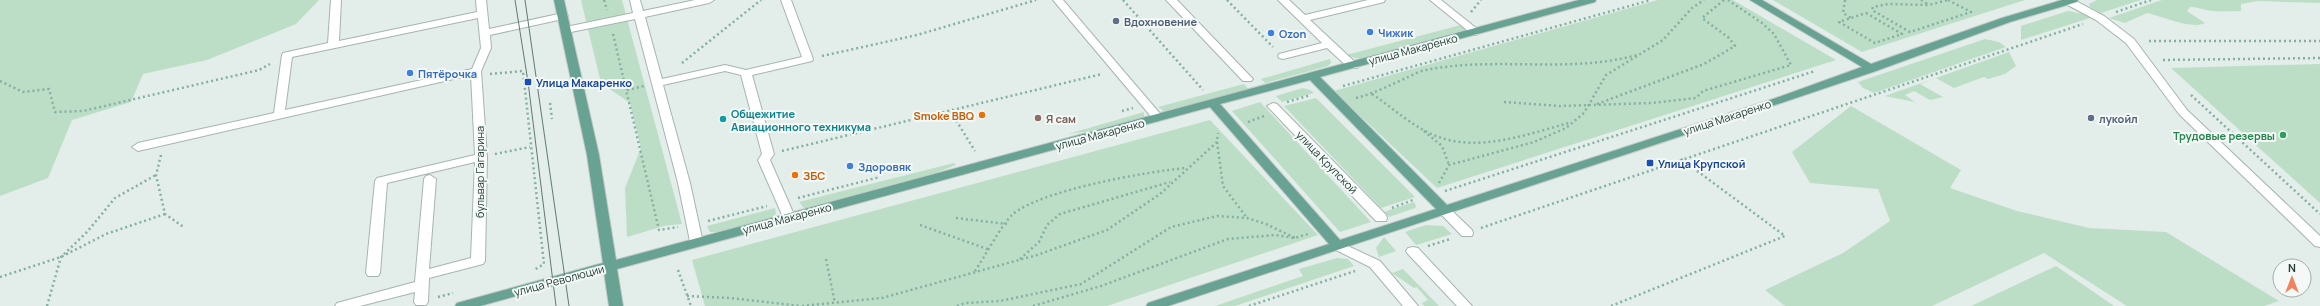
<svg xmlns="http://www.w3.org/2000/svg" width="2320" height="306" font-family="Manrope,sans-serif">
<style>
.green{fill:#bddec6}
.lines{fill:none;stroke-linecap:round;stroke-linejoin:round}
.minor-casing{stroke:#a6b5b0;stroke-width:2}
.major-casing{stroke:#c1c9c7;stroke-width:2}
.path{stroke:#84b0a3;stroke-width:2.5;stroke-dasharray:2 3;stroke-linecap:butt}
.minor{fill:#fff;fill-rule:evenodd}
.major{fill:#68a293;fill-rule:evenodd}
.tram{stroke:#5e7a72;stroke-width:1}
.service-dot{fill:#5c6f8a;stroke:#f4f9f7;stroke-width:1.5}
.shop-dot{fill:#3f7fe0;stroke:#f4f9f7;stroke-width:1.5}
.transit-dot{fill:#1a4fb4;stroke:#f4f9f7;stroke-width:1.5}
.food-dot{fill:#e8710a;stroke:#f4f9f7;stroke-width:1.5}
.education-dot{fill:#8d6e63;stroke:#f4f9f7;stroke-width:1.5}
.culture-dot{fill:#0f9aa8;stroke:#f4f9f7;stroke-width:1.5}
.leisure-dot{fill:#2e9e5b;stroke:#f4f9f7;stroke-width:1.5}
.labels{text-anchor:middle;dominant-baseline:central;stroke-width:4;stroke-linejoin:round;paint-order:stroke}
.service-label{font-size:11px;font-weight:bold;fill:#4e5e75;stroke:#f4f9f7;text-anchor:start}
.shop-label{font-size:11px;font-weight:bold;fill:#366cbe;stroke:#f4f9f7;text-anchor:start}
.street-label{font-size:11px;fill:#233e37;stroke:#f4f9f7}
.transit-label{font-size:11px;font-weight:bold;fill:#164399;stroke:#f4f9f7;text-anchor:start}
.culture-label{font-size:11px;font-weight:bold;fill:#0d838f;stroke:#f4f9f7;text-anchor:start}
.food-label{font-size:11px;font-weight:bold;fill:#c56008;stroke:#f4f9f7;text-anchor:end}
.education-label{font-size:11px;font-weight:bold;fill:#785e54;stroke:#f4f9f7;text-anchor:start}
.leisure-label{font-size:11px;font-weight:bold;fill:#27864d;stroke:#f4f9f7;text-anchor:end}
</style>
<rect width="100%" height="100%" fill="#e3ede9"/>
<g class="green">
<path d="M0 0H319L296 24 207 60 143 74 131 102 72 120 48 178 0 196Z"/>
<path d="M581 0H622L682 224 664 226 627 237 625 188 641 148 630 103 601 83Z"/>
<path d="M1658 0H1733L1836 60 1437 188 1334 91Z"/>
<path d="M1773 0H2025L1862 52Z"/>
<path d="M2097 0H2141L2101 13 2090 7 2089 4Z"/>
<path d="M2162 0H2320V3L2258 1 2241 4V11C2231 11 2221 12 2212 11 2204 10 2198 7 2190 7L2187 11 2205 23C2191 30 2162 16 2147 13L2125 23 2109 18Z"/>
<path d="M2068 11 2084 14 2090 18 2021 40V26Z"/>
<path d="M1461 25 1465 28V30L1361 58H1355L1346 55Z"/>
<path d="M1985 39 1999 42 2006 47 1874 93 1863 88 1858 82Z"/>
<path d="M2009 52 2016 66 2005 74 1988 79 1984 77 1954 88 1936 78 1920 84 1943 97 1930 100 1914 91 1905 95 1915 102 1885 96Z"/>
<path d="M1330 59 1331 63 1328 66 1265 83 1261 79Z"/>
<path d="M2320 64V203L2171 68Z"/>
<path d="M1244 84 1248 89 1170 111H1164L1158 107Z"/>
<path d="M1303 88 1310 90 1314 93 1282 102 1276 96Z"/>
<path d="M1316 98 1415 197 1381 208 1284 106Z"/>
<path d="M1260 102 1371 222 1340 232 1232 111Z"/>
<path d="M1851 106 1961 170 1950 188 2017 211 2089 228 2166 232 2279 301 2264 306H2127L2044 253 1932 306H1785L1765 290 1843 253 1890 221 1878 189 1810 183 1792 152Z"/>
<path d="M1144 112V118L1139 120 1108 129 1068 134Z"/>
<path d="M1210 120 1318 235 1107 306H705L692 260Z"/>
<path d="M954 163 956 165 916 181 811 208H804L799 202Z"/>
<path d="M1414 202 1416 206 1415 208 1389 217 1384 212Z"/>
<path d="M775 208 776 214 771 219 724 232H710L707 226Z"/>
<path d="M1426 225 1443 226 1452 234 1416 245 1405 232Z"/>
<path d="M1384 237 1396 251 1379 257 1376 248Z"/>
<path d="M1337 258 1348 259 1354 266 1235 306H1215L1303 276 1299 269Z"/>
<path d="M2056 266 2114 306H1971Z"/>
<path d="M1403 269 1439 306H1424L1422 303 1428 300 1417 287 1414 288 1392 273Z"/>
</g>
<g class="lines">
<defs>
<g id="minor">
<path d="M331 0H341L339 41 477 12 476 0H486L489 29 563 13 568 16 563 19 490 35 491 48 481 71 487 157 485 261 483 264 429 278 428 302 426 305H416L414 302 415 292 360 306H335L337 303 415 282 424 179 426 176 430 175 436 179 429 269 471 258 475 162 387 183 380 273 378 276H368L366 273 375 181 377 178 475 155 471 75 138 151 132 147 138 143 274 113 282 55 283 53 328 43ZM478 18 481 48 472 69 285 110 292 57Z"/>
<path d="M630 0H640L643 11 695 0H714L709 3 645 17 662 79 725 65 746 70 802 57 781 0H791L813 59 812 61 752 75 774 154 770 160 795 217 794 220 789 221 783 217 758 160 762 154 741 75 725 71 663 85 690 183 703 243 696 247 691 246 678 183 635 19 566 33 561 30 566 27 633 13Z"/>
<path d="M1053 0H1063L1162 116 1164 118 1162 120H1154Z"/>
<path d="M1166 0H1177L1251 77 1253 79 1251 81H1243Z"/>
<path d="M1278 0H1289L1305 15 1368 0H1385L1384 2 1310 20 1357 64 1358 66 1357 68H1349L1327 48 1283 59 1279 58 1278 56 1279 54 1322 43Z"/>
<path d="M1430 0H1441L1481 32 1476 35 1472 34Z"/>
<path d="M2064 0H2074L2104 16 2134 39 2187 110 2320 236V247L2315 246 2179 114 2126 43 2096 20 2064 3Z"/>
<path d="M1273 103 1277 104 1386 215 1387 218 1386 221H1376L1269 108 1267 106Z"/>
<path d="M1443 205 1447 206 1472 230 1473 233 1472 236H1462L1439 212 1437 209 1439 206Z"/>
<path d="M1337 241 1380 261 1418 306H1403L1370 267 1332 248 1330 245Z"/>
<path d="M1413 247 1418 248 1472 306H1457L1408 254 1406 251 1408 248Z"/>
</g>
<path id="major" d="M554 0H564L599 155 616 260 1579 0H1596L1595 2 1320 77 1447 205 1773 99 1862 67 1750 0H1762L1871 64 2002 18 2062 0H2078L2077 2 2010 22 1876 71 1781 103 1168 306H1146L1148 303 1329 244 1210 107 617 269 623 306H609L604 272 480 306H455L457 303 603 263 587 155ZM1310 80 1436 209 1340 240 1220 104Z"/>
</defs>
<use href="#minor" class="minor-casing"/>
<use href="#major" class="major-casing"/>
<g class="path">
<path d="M604 0 607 10"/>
<path d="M1123 0 1203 90"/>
<path d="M1227 0 1273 47"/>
<path d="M1845 0 1843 13 1851 18"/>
<path d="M1921 0 1929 5"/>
<path d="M1948 0 1971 12 1910 32 1872 10 1873 7 1888 4 1929 5Z"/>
<path d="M1471 12 1481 0"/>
<path d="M2116 12 2151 0"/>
<path d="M1866 13 1902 34 1875 43 1839 22Z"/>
<path d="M613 34 659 230 678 227"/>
<path d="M2149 41H2320"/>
<path d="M822 56 917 35 1036 0"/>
<path d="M2163 60 2320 58"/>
<path d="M682 63 761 0"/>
<path d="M490 74 523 71 544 264 534 270"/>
<path d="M0 81 23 92 49 89 55 112 83 111 259 70 270 64"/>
<path d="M1343 86 1651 0"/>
<path d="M627 90 644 86"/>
<path d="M1372 94C1393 108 1413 127 1436 136 1478 153 1528 134 1569 123"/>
<path d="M2191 95 2320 214"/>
<path d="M1356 98C1373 94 1388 86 1404 79 1411 76 1419 71 1426 70 1496 56 1568 74 1637 55"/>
<path d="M1287 102 1311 95"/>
<path d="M1504 102 1560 106 1652 103 1696 98 1703 91 1791 65 1774 34 1762 23 1728 0"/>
<path d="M550 103 552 119"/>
<path d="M1597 104 1704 64 1735 46 1729 38 1702 18 1724 0"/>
<path d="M1122 111 1133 108"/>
<path d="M951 112 975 151"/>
<path d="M1248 122 1264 116"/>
<path d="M1424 131 1442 146 1449 165"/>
<path d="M1217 142 1223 186 1247 218"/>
<path d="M782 151 1102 74"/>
<path d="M495 154 530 147"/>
<path d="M161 155 156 175 165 214 185 228"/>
<path d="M1439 183 1449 165 1534 142 1566 128 1584 113 1606 75 1663 40 1692 8 1704 0"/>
<path d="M1445 191 1815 71"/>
<path d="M798 198 880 177"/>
<path d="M1392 208 1413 200"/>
<path d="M956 218 1007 224"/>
<path d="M708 221 767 206"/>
<path d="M920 225 990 250"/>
<path d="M1481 228 2083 24"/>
<path d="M1428 246 1450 239"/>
<path d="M826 259 835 303"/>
<path d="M1020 259 1039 242 1047 225 1060 214 1170 182"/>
<path d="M678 270 691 306"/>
<path d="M975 271C984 258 1002 224 1012 215 1040 190 1146 172 1185 168"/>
<path d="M0 277 61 257 106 234 165 214"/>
<path d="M687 296 730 298 801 306"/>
<path d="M438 297 453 293"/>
<path d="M47 306 61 257 87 232 115 198 156 175"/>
<path d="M802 306 882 298 1037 255 1107 230 1160 194 1217 142 1218 133"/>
<path d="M957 306 965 303 1000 301 1081 284 1171 227 1217 216 1247 218 1266 224 1295 238"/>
<path d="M1033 306 1101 286 1228 239 1275 235 1295 238 1308 234"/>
<path d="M1249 306 1355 271"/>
<path d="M1611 306 1785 236 1681 159"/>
</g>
<use href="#minor" class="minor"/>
<use href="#major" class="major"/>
<g class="tram">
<path d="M515 0 528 82 556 306"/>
<path d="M525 0 569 306"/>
</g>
</g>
<g class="service-dot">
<circle cx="1116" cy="21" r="4"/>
<circle cx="2091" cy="118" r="4"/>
</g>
<g class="shop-dot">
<circle cx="1370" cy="32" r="4"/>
<circle cx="1271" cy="33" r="4"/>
<circle cx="410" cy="73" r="4"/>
<circle cx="850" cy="166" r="4"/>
</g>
<g class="transit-dot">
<rect x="524" y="78" width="8" height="8" rx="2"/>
<rect x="1646" y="159" width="8" height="8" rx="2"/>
</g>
<g class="food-dot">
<circle cx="982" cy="115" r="4"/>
<circle cx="795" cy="175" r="4"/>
</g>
<circle class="education-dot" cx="1038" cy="118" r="4"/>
<circle class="culture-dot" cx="723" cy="119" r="4"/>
<circle class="leisure-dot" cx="2283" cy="135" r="4"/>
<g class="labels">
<g class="service-label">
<text x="1124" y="21">Вдохновение</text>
<text x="2099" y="118">лукойл</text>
</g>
<g class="shop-label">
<text x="1378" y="32">Чижик</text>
<text x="1279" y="33">Ozon</text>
<text x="418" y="73">Пятёрочка</text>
<text x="858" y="166">Здоровяк</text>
</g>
<g class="street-label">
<text transform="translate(1413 49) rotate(-15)">улица Макаренко</text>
<text transform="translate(1727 117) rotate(-18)">улица Макаренко</text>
<text transform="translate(1100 134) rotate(-15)">улица Макаренко</text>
<text transform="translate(1327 162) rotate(46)">улица Крупской</text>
<text transform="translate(479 172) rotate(-90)">бульвар Гагарина</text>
<text transform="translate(787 218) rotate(-15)">улица Макаренко</text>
<text transform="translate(559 280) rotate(-15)">улица Революции</text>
</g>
<g class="transit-label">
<text x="536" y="82">Улица Макаренко</text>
<text x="1658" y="163">Улица Крупской</text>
</g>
<g class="culture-label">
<text x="731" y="113">Общежитие<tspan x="731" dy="13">Авиационного техникума</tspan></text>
</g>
<g class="food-label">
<text x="974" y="115">Smoke BBQ</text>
<text x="803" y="175" text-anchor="start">ЗБС</text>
</g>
<g class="education-label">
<text x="1046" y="118">Я сам</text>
</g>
<g class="leisure-label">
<text x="2275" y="135">Трудовые резервы</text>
</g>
</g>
<g transform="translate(2292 278)"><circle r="19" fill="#f4f9f7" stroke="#a0aeaa"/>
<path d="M0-3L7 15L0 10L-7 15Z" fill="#f0835e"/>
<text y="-6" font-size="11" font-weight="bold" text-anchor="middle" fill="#233e37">N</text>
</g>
</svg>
